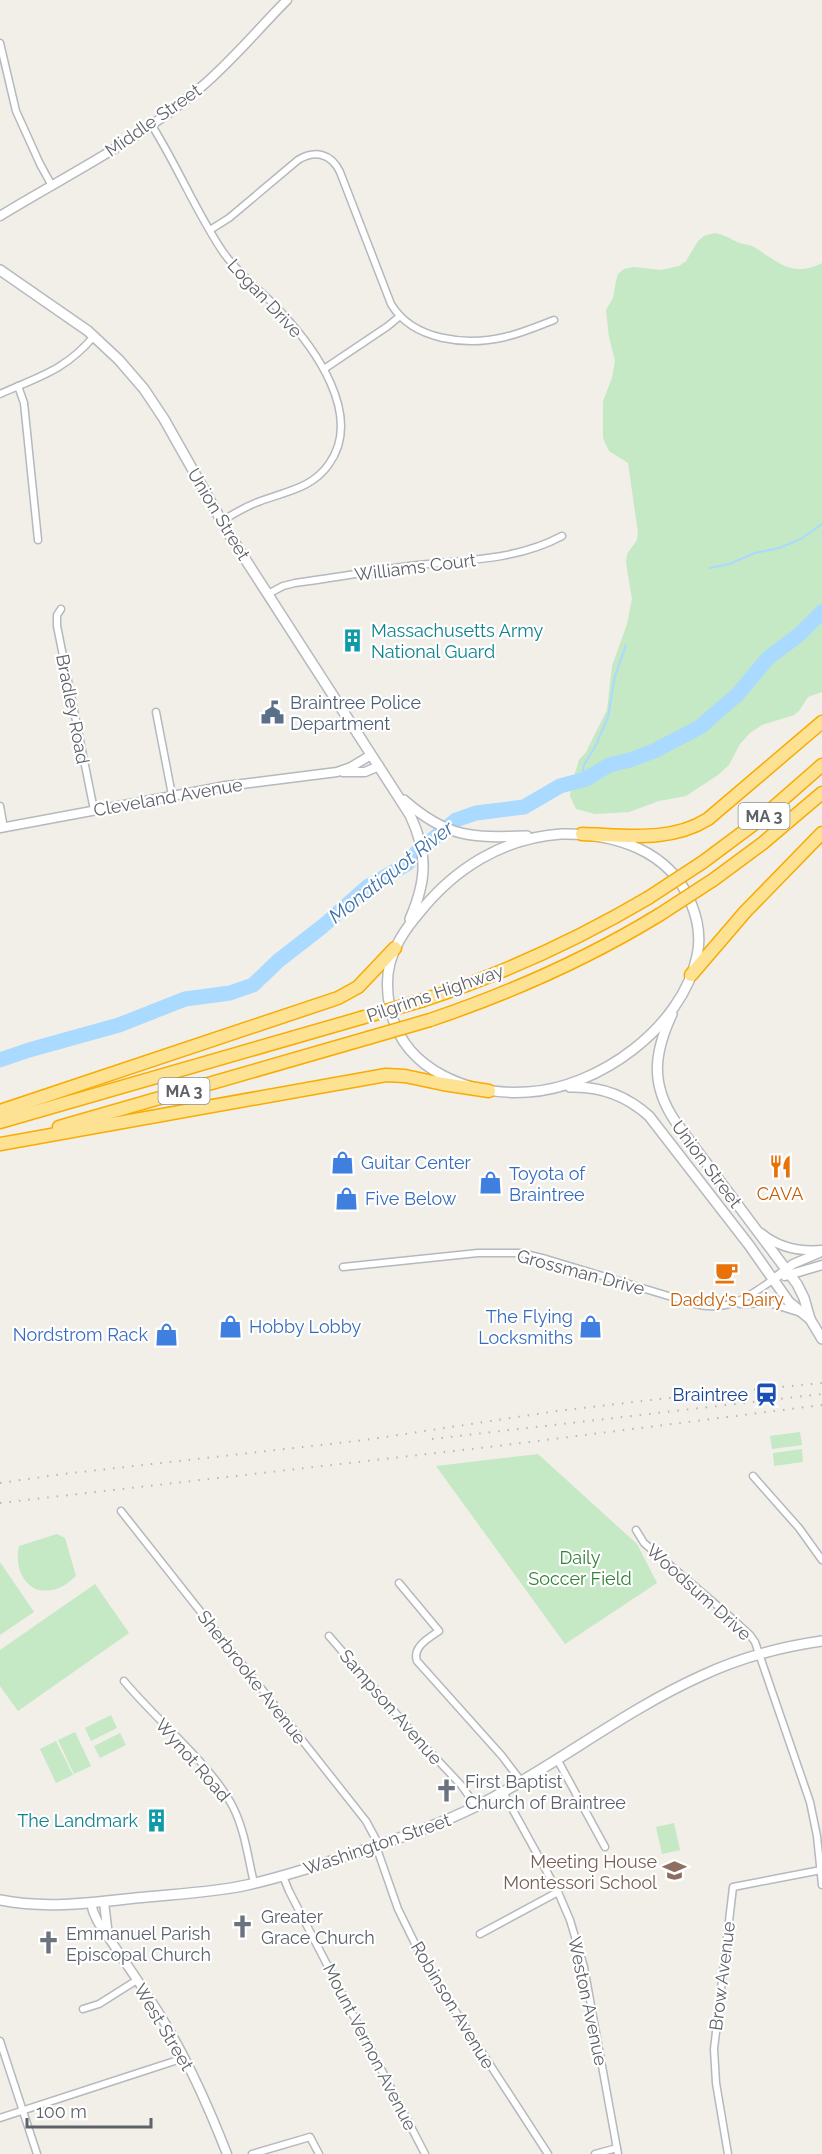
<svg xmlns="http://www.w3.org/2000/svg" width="822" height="2154" font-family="Raleway,sans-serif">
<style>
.green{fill:#c5e8c5}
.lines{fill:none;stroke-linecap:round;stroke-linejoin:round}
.stream{stroke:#aadaff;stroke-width:2}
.river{stroke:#aadaff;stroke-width:15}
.minor-casing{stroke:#b5b8bc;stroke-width:9}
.tertiary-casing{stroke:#b5b8bc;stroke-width:11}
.secondary-casing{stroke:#b6babf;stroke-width:12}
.motorway-casing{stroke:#f9ab00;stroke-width:15}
.minor{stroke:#fff;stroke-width:6}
.tertiary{stroke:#fff;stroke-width:8}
.secondary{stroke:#fff;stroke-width:9}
.motorway{stroke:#fde293;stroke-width:12}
.rail{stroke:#b6b7b8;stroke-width:2;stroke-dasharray:1.5 8;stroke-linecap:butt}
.motorway-bridge-casing{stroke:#f9ab00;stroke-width:15;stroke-linecap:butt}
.motorway-bridge{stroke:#fde293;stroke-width:12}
.labels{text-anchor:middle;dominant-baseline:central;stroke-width:4.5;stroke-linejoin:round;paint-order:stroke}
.shield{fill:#fff;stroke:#8f9295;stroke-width:1.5}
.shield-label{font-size:16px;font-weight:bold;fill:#5f6368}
.street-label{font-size:18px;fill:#5f6368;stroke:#fff}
.culture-label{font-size:18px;fill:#0d838f;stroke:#fff;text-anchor:start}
.service-label{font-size:18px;fill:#4e5e75;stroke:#fff;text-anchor:start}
.shop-label{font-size:18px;fill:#366cbe;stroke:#fff;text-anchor:start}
.food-label{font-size:18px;fill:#c56008;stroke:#fff}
.transit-label{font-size:18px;fill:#164399;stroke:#fff;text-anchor:end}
.park-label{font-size:18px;fill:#348238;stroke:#fff}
.worship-label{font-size:18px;fill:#5b616d;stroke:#fff;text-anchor:start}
.education-label{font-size:18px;fill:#785e54;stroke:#fff;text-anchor:end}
.water-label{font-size:20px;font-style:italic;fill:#4174aa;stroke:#fff}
</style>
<rect width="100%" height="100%" fill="#f1efe8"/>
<g class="green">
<path d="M714 233C727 235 729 239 740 243 745 245 749 244 754 247 778 262 792 278 822 263V692L808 697 799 711 794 715 762 725 750 733 740 744 729 765 718 775 686 796 659 801 629 812 595 814 576 809 570 796 571 786 579 760 586 752 607 710 612 666 627 624 632 599 626 563 627 554 637 540 638 533 628 463 609 451 603 438V401L612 378 615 361 609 337 606 310 613 298 616 281 618 274 624 269 634 267 661 270 679 266 686 261 698 241 704 236Z"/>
<path d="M800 1432 802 1445 772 1449 770 1436Z"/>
<path d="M802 1449 803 1462 774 1466 773 1453Z"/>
<path d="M538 1454 637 1544 657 1583 565 1644 436 1466Z"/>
<path d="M57 1534 65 1538 76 1576C70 1581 64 1587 56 1589 28 1598 13 1570 19 1546Z"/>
<path d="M0 1562 34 1612 0 1635Z"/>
<path d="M95 1584 129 1633 18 1711 0 1686V1650Z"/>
<path d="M111 1715 117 1728 91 1741 85 1728Z"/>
<path d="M75 1732 91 1766 74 1774 58 1740Z"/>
<path d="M120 1733 126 1745 100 1758 94 1746Z"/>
<path d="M56 1741 73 1775 56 1783 40 1749Z"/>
<path d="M674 1823 680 1850 662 1854 656 1827Z"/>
</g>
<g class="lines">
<g class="stream">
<path d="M710 568 729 564 755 553 779 548 801 539 822 524"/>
<path d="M581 781 584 765 596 745 608 717 615 676 626 645"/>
</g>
<path class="river" d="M0 1060 29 1050 119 1025 185 999 230 993 253 985 278 961 323 926 367 887 407 864 417 852 456 820 476 813 524 807 560 786 586 779 609 765 630 760 654 751 700 727 738 694 768 658 800 634 822 612"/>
<defs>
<g id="minor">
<path d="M0 43 16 111 40 164 51 184"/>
<path d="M151 124C177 165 196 212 223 252 238 274 262 291 280 311 314 347 364 415 329 464 312 489 283 492 258 502 245 507 233 514 222 521"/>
<path d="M210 230 229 218 298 160C315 150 331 153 340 172L391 304C413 341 467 346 505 337 522 333 538 326 554 320"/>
<path d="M324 369 388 326 400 316"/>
<path d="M18 386 24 403 38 540"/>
<path d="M0 394C38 377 66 370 94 336"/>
<path d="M268 594 283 586 295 583C333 578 371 571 409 566 461 560 516 561 562 536"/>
<path d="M61 609 57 615V626L94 810"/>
<path d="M156 712 172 795"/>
<path d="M0 806 4 828"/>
<path d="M343 1267 478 1253H521L546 1259 695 1304C730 1312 746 1298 774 1279"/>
<path d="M740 1304 769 1303 798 1312"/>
<path d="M753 1476 799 1528 822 1560"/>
<path d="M121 1511 366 1821 379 1845"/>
<path d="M636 1530 644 1543 727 1614 750 1635 755 1642 810 1802 817 1836 822 1885"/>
<path d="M399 1583 439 1631C429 1638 412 1647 417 1661L502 1756 521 1781"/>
<path d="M329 1636 418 1739 461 1785 476 1806"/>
<path d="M124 1681C156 1720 211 1764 233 1807 245 1831 248 1858 254 1883"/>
<path d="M557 1759 605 1847"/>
<path d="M503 1792 558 1892 570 1920 584 1967 618 2154"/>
<path d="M376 1846 398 1909 426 1966 548 2154"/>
<path d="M283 1876 289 1891 425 2154"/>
<path d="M480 1934 558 1892"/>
<path d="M83 2009 99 2004 137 1980"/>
<path d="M0 2041 37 2154"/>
<path d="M0 2118 184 2058"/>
<path d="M252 2154 310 2137 319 2154"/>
<path d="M595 2154 617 2148"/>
<path d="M728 2154 716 2083 714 2049 733 1887 821 1870"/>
</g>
<g id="tertiary">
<path d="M0 216C67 175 141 139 200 88 232 61 258 29 287 0"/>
<path d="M343 772H365L379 766"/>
<path d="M0 828 226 786 337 772 351 767 371 755"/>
<path d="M761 1233C779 1248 799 1252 822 1250"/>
<path d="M785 1276 822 1265"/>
<path d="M774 1279 793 1264 819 1253"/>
<path d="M104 1902 108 1936"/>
<path d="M91 1903C94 1921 105 1931 115 1947 131 1971 148 1995 163 2020 189 2062 209 2108 227 2154"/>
</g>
<g id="secondary">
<path d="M0 270 88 331 119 360 144 389 164 419 229 534 410 815C428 853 427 880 410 919"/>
<path d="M404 800C447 838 472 838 527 836"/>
<path d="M561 834C614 833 670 850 691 903 698 920 701 938 697 956 682 1028 598 1088 528 1092 470 1096 403 1071 390 1008 387 993 386 978 390 963 395 944 406 928 419 913 455 868 503 838 561 834Z"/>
<path d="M672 1014C654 1053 650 1084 675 1121L797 1284 804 1298 810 1319 822 1339"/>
<path d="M570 1087C600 1086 626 1095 649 1116L749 1245 789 1302 810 1319"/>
<path d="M0 1900C45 1909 90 1903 135 1898 172 1894 211 1893 247 1885 287 1876 326 1863 364 1850 409 1835 452 1820 494 1797 564 1759 628 1709 701 1676 739 1658 780 1647 822 1641"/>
</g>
<g id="motorway">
<path d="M582 834C624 835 670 843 708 819L822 722"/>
<path d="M703 862 758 821 822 765"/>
<path d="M713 880 763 843 822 793"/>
<path d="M691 975 745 912 822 833"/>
<path d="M424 1000C502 974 577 940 648 898"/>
<path d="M430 1020C510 993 587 959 659 915"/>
<path d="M0 1111 338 998 358 987 395 948"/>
<path d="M0 1122 361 1018"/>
<path d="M59 1127 368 1038"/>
<path d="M0 1144 386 1075 405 1076 443 1084 489 1091"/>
</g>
</defs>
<use href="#minor" class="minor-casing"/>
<use href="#tertiary" class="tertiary-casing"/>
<use href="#secondary" class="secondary-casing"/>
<use href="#motorway" class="motorway-casing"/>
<use href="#minor" class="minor"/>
<use href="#tertiary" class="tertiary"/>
<use href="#secondary" class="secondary"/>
<use href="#motorway" class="motorway"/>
<g class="rail">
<path d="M432 1439 822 1394"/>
<path d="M0 1483 63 1474 365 1440 557 1411 668 1398 822 1383"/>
<path d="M0 1503 506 1445 822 1405"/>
</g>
<defs>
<g id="motorway-bridge">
<path d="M648 898 703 862"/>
<path d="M659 915 713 880"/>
<path d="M361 1018 424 1000"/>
<path d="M368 1038 430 1020"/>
</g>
</defs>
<use href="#motorway-bridge" class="motorway-bridge-casing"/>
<use href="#motorway-bridge" class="motorway-bridge"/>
</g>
<defs>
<symbol id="building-bare" viewBox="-9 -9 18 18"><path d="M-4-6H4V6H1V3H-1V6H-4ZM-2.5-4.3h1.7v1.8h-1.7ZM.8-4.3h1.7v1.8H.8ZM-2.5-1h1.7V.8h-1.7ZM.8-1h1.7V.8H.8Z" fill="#0f9aa8" stroke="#fff" stroke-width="2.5" paint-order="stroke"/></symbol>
<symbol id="civic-bare" viewBox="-9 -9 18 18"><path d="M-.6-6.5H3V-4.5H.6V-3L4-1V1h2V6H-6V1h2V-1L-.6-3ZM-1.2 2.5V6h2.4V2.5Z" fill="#5c6f8a" stroke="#fff" stroke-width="2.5" paint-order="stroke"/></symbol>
<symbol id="shop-bare" viewBox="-9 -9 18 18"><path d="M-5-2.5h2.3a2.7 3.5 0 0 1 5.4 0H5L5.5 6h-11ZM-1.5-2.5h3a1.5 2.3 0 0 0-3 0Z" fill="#3f7fe0" stroke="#fff" stroke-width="2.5" paint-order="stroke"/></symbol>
<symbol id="restaurant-bare" viewBox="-9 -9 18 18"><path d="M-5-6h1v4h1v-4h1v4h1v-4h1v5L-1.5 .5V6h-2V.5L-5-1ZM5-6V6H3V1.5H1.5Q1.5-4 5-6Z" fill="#e8710a" stroke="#fff" stroke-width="2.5" paint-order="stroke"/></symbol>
<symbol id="cafe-bare" viewBox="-9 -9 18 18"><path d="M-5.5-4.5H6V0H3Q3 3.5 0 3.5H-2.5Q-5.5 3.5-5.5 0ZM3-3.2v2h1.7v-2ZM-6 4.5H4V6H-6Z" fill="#e8710a" stroke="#fff" stroke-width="2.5" paint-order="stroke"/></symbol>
<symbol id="station-bare" viewBox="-9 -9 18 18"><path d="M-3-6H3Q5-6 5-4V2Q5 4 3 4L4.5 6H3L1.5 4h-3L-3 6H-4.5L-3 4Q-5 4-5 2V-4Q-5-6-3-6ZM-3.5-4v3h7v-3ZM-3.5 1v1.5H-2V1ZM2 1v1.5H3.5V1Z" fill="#1a4fb4" stroke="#fff" stroke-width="2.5" paint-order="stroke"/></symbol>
<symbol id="church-bare" viewBox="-9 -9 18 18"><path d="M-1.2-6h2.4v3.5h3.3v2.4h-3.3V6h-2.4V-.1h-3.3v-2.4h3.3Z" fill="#6b7280" stroke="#fff" stroke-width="2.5" paint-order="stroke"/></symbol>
<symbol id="school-bare" viewBox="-9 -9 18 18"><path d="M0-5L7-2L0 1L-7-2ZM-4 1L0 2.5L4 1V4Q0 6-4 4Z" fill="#8d6e63" stroke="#fff" stroke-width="2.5" paint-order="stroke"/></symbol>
</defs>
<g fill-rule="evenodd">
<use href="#building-bare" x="336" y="624" width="33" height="33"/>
<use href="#civic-bare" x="256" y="696" width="33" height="33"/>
<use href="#shop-bare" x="326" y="1146" width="33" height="33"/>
<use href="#restaurant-bare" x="764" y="1150" width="33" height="33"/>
<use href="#shop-bare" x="474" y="1166" width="33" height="33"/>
<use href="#shop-bare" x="330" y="1182" width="33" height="33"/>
<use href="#cafe-bare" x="710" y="1256" width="33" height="33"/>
<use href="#shop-bare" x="214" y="1310" width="33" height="33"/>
<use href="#shop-bare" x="574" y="1310" width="33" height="33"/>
<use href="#shop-bare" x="150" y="1318" width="33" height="33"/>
<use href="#station-bare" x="750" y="1378" width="33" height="33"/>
<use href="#church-bare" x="430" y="1774" width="33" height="33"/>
<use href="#building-bare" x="140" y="1804" width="33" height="33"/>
<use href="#school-bare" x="658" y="1854" width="33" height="33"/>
<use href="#church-bare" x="226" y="1910" width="33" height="33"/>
<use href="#church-bare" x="32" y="1926" width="33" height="33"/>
</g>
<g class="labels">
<g class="shield">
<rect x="738.5" y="803" width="51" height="26" rx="4.5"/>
<rect x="158.5" y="1078" width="51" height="26" rx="4.5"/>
</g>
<g class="shield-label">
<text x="764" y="816">MA 3</text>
<text x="184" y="1091">MA 3</text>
</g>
<g class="street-label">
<text transform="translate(153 120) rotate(-35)">Middle Street</text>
<text transform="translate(265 298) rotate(47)">Logan Drive</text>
<text transform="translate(219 514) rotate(59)">Union Street</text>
<text transform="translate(415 567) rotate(-7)">Williams Court</text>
<text transform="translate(73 709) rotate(79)">Bradley Road</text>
<text transform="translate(168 797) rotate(-10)">Cleveland Avenue</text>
<text transform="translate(435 993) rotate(-19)">Pilgrims Highway</text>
<text transform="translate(707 1164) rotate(53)">Union Street</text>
<text transform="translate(581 1272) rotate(15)">Grossman Drive</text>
<text transform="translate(699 1592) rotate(42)">Woodsum Drive</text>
<text transform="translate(252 1677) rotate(52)">Sherbrooke Avenue</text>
<text transform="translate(391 1707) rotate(49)">Sampson Avenue</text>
<text transform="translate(193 1760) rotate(49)">Wynot Road</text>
<text transform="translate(377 1844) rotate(-19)">Washington Street</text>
<text transform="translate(722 1976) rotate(-83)">Brow Avenue</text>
<text transform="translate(588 2001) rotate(78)">Weston Avenue</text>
<text transform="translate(453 2005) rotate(59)">Robinson Avenue</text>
<text transform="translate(164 2027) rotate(59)">West Street</text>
<text transform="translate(370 2047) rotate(63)">Mount Vernon Avenue</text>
</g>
<g class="culture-label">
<text x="371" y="630">Massachusetts Army<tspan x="371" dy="21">National Guard</tspan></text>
<text x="138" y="1820" text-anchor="end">The Landmark</text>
</g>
<g class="service-label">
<text x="290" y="702">Braintree Police<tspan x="290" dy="21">Department</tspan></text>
</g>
<g class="shop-label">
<text x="361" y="1162">Guitar Center</text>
<text x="509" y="1173">Toyota of<tspan x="509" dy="21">Braintree</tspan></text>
<text x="365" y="1198">Five Below</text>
<text x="573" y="1316" text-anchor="end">The Flying<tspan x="573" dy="21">Locksmiths</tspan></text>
<text x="249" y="1326">Hobby Lobby</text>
<text x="148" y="1334" text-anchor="end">Nordstrom Rack</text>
</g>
<g class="food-label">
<text x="780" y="1193">CAVA</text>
<text x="727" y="1299">Daddy's Dairy</text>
</g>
<g class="transit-label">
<text x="748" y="1394">Braintree</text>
</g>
<g class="park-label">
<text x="580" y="1557">Daily<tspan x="580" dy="21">Soccer Field</tspan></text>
</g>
<g class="worship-label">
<text x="465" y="1781">First Baptist<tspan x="465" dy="21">Church of Braintree</tspan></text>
<text x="261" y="1916">Greater<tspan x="261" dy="21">Grace Church</tspan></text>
<text x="66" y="1933">Emmanuel Parish<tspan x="66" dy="21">Episcopal Church</tspan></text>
</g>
<g class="education-label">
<text x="657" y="1861">Meeting House<tspan x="657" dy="21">Montessori School</tspan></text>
</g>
<g class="water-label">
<text transform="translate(391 872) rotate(-38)">Monatiquot River</text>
</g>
</g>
<path d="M27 2118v9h124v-9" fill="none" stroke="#5f6368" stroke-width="3"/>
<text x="36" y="2118" font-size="18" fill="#5f6368" stroke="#ffffff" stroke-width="4.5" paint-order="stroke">100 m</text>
</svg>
